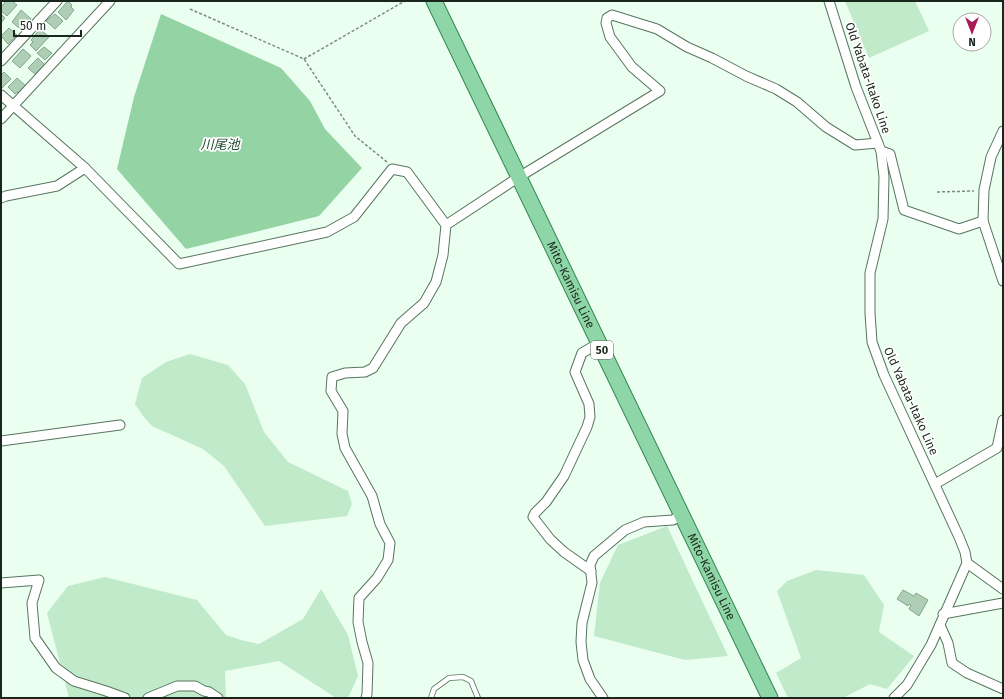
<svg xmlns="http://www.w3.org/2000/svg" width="1004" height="699" font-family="'Fira Sans','Noto Sans JP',sans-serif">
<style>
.green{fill:#c0eaca}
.water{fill:#94d3a4}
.building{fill:#aecfb5;stroke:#85a58d}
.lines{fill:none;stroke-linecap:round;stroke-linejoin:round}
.lane-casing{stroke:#58755f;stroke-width:6}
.street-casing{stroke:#58755f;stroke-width:11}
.primary-casing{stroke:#348651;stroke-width:17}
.path{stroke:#7c8d80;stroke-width:1.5;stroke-dasharray:3 2;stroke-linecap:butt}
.lane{stroke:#fff;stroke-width:4.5}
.street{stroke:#fff;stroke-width:9}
.primary{stroke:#8ed5a7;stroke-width:15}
.labels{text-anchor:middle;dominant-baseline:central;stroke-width:3.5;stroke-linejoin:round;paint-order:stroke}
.shield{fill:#fff;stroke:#5e6760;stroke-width:1}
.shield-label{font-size:11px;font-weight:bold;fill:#19261c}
.street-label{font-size:12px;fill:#19261c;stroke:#fff}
.water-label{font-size:13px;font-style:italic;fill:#1a4829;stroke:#fff}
</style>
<rect width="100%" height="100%" fill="#eaffef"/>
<g class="green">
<path d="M845 1H915L929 31 869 58Z"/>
<path d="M190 354 228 365 245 384 264 432 288 462 348 491 352 504 347 516 265 526 224 466 203 449 152 426 143 416 135 404 142 378 166 362Z"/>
<path d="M667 526 728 656 685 660 594 636 600 583 618 545Z"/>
<path d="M816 570 864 575 884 605 879 632 914 656 887 689 870 684 843 698H788L776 673 801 658 777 591 787 581Z"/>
<path d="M105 577 197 600 226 635 241 640 259 644 303 619 321 589 348 635 358 676 348 698H336L279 661 225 671 226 698H69L47 613 68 586Z"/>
</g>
<path class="water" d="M161 14 281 68 310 101 325 129 362 168 319 216 186 249 117 169 134 97Z"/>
<g class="building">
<path d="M6 1H12L17 5 7 16 1 11V7Z"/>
<path d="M68 1 72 5 71 7 74 10 66 20 58 12Z"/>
<path d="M21 10 31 19 20 29 12 22Z"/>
<path d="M1 14 5 18 1 23Z"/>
<path d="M55 14 63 21 55 29 46 21Z"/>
<path d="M9 28 17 35 8 44 1 36Z"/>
<path d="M40 29 49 37 36 51 30 45 33 42 31 40Z"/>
<path d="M44 47 52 53 45 60 37 53Z"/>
<path d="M23 49 31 56 20 68 12 61Z"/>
<path d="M38 58 45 65 36 75 28 68Z"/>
<path d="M4 72 11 79 1 89V75Z"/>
<path d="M17 78 26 86 19 93 17 92 15 94 8 87Z"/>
<path d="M903 590 914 596 916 593 928 600 919 616 909 609 911 605 909 604 908 606 897 599Z"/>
</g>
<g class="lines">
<defs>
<path id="lane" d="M431 698 434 689 449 678 463 677 471 681 478 698"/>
<g id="street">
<path d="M829 1 856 87 881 151 884 177 883 219 870 273V313L872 342 884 375 959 537 965 552 967 563 931 645 907 685 894 698"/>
<path d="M1 61 57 1"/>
<path d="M1 95 85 168 179 264 327 232 354 217 392 169 407 172 446 225 443 255 436 282 424 303 401 323 373 368 365 372 345 373 332 377 331 391 343 411 342 434 345 448 372 496 380 524 390 543 388 560 377 578 359 598 358 622 362 642 368 663 367 694 366 698"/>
<path d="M1 119 110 1"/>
<path d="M1003 131 991 157 984 190 983 221 1003 281"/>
<path d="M881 151 890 154 904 210 959 229 983 221"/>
<path d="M1 198 6 196 57 186 85 168"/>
<path d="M446 225 519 177 660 91 632 67 610 37 606 23 607 18 612 15 657 29 687 47 712 58 746 76 776 89 797 102 826 127 855 145 878 143"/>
<path d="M1 441 120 425"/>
<path d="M935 484 997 448 1003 420"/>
<path d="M967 563 1003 589"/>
<path d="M591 571 564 552 550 539 533 517 535 513 546 502 564 476 587 427 590 417 589 404 575 372 582 353 599 343"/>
<path d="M1 583 39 580 32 603 35 638 56 668 74 681 106 691 125 698"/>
<path d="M943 614 1003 603"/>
<path d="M940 625 948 643 952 663 967 673 1003 689"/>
<path d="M148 698 177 686H195L204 691 209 692 218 698"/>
<path d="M603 698 590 679 583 660 581 642 582 623 592 583 590 565 594 556 625 530 644 522 673 520 681 514"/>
</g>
<g id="primary">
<path id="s1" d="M434 1 770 698"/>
</g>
</defs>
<use href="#lane" class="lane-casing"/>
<use href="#street" class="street-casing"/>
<use href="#primary" class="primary-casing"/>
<g class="path">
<path d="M190 9 304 59 355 136 387 162"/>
<path d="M304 59 405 1"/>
<path d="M937 192 974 191"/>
</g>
<use href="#lane" class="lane"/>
<use href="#street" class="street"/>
<use href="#primary" class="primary"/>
</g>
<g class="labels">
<rect class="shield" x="591" y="341" width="22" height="18" rx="3"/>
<g class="shield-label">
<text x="602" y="350">50</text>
</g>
<g class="street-label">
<text transform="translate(868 78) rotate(71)">Old Yabata-Itako Line</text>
<text stroke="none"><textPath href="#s1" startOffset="315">Mito-Kamisu Line</textPath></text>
<text transform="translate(911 401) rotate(66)">Old Yabata-Itako Line</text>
<text stroke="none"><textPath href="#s1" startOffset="639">Mito-Kamisu Line</textPath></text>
</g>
<g class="water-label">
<text x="220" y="144">川尾池</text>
</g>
</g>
<rect width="1004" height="699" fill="none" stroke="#19261c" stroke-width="4"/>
<g transform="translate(972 32) rotate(180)"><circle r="19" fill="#ffffff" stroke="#a3a8a4"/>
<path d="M0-3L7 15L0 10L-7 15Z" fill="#a91a58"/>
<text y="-6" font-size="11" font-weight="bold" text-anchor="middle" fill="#19261c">N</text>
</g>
<path d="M14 30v6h67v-6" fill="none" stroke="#19261c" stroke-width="2"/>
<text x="20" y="30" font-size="12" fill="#19261c" stroke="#ffffff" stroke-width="3" paint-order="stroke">50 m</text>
</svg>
